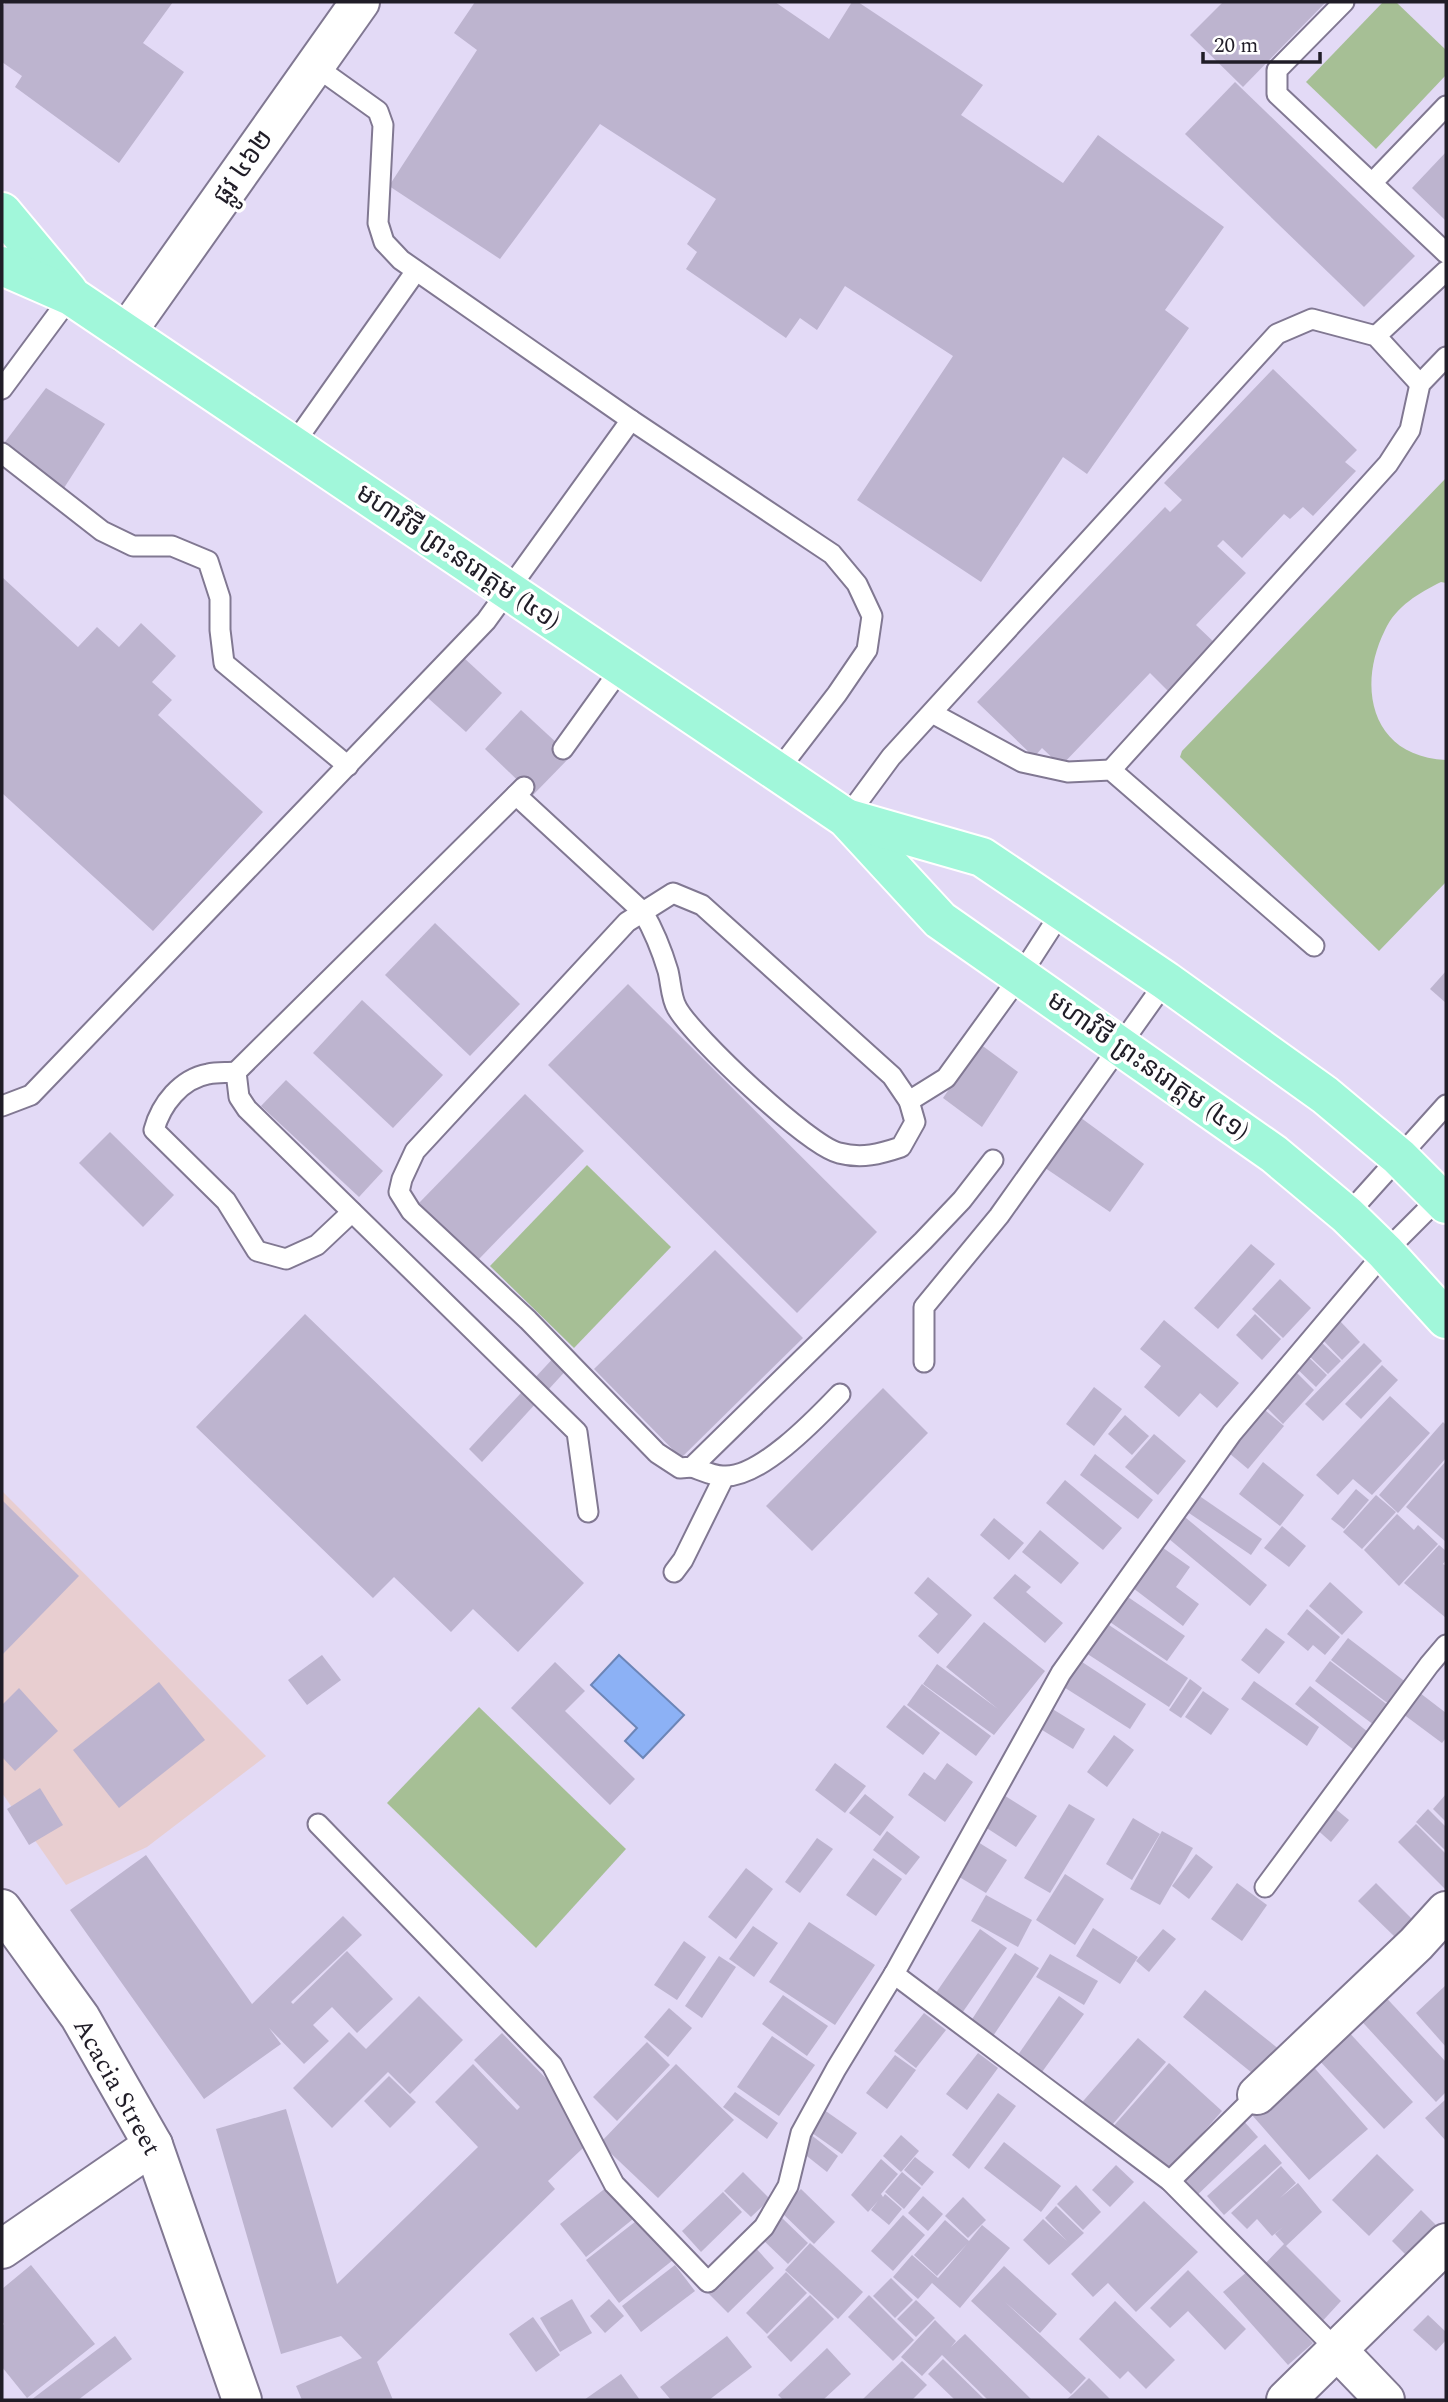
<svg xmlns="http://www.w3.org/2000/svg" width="1448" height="2402" font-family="Spectral,'Noto Sans Khmer',serif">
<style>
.education{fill:#e8ced0}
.green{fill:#a6bf95}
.water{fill:#8cb1f5;stroke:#6c85b7;stroke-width:2}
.building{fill:#bdb4cf}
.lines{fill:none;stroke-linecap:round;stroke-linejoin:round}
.service-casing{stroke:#817892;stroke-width:23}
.minor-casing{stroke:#817892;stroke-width:42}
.primary-casing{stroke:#fff;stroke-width:42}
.service{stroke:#fff;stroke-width:19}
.minor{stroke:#fff;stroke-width:38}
.primary{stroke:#a1f7da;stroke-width:38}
.labels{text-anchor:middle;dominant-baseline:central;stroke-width:7;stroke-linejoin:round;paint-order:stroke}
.street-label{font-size:26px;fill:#201d27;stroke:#fff}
</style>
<rect width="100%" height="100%" fill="#e3daf6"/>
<path class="education" d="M2 1491 266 1756 147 1847 66 1885 2 1793Z"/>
<g class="green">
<path d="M1383 2H1396L1446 50V75L1376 149 1306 82Z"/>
<path d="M1446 478V583L1441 582C1419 593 1396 606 1385 630 1356 688 1372 757 1446 760V882L1379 951 1180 757 1182 751Z"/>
<path d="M587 1165 671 1247 574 1348 490 1266Z"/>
<path d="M479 1707 626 1849 536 1948 387 1803Z"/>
</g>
<path class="water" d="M619 1655 684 1715 643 1758 625 1741 637 1728 591 1685Z"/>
<g class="building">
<path d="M6 2H173L143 43 184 72 119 163 15 87 22 76 2 62V7Z"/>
<path d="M475 2H775L829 39 852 2H858L983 85 961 115 1063 183 1098 135 1224 227 1165 310 1189 328 1087 474 1063 457 981 582 857 500 953 356 845 286 817 330 800 318 786 338 686 269 697 252 687 244 716 199 600 124 500 259 389 186 477 50 454 33Z"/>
<path d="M1223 2H1326L1243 87 1190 35Z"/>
<path d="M1235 82 1415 256 1364 307 1185 134Z"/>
<path d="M1446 152V221L1412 188Z"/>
<path d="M1273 369 1357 450 1345 462 1356 471 1313 516 1303 507 1290 519 1284 514 1242 558 1223 540 1217 546 1246 573 1196 625 1217 645 1170 693 1150 673 1061 766 1042 748 1034 757 977 702 1165 507 1170 512 1182 500 1164 483Z"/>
<path d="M46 388 105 424 64 488 5 442Z"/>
<path d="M2 577 78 647 97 627 119 647 141 623 176 656 152 682 172 700 158 715 263 812 153 931 2 793Z"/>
<path d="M464 658 502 693 466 732 428 698Z"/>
<path d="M521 710 571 756 533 795 485 749Z"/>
<path d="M435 923 520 1004 470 1056 385 975Z"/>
<path d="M1446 971V1003L1430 989Z"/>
<path d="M628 984 877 1232 797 1313 548 1065Z"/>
<path d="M362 1000 443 1075 393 1128 313 1053Z"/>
<path d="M980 1044 1018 1072 982 1127 943 1098Z"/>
<path d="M286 1080 383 1171 359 1197 261 1106Z"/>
<path d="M525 1094 584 1151 478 1260 419 1203Z"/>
<path d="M1066 1107 1144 1164 1110 1212 1029 1157Z"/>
<path d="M110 1132 174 1195 143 1227 79 1163Z"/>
<path d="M1251 1244 1275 1264 1218 1329 1194 1308Z"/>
<path d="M715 1250 803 1338 681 1458 594 1369Z"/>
<path d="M1280 1279 1311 1308 1283 1338 1252 1309Z"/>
<path d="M305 1314 584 1583 518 1652 473 1609 451 1632 394 1577 373 1598 196 1427Z"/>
<path d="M1255 1314 1281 1339 1262 1360 1236 1335Z"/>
<path d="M1164 1320 1239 1383 1217 1408 1200 1393 1179 1417 1144 1387 1161 1366 1140 1349Z"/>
<path d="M1339 1320 1360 1342 1342 1360 1320 1337Z"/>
<path d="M1317 1338 1341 1361 1328 1374 1304 1351Z"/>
<path d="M1364 1343 1382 1361 1323 1421 1305 1404Z"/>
<path d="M1303 1352 1327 1375 1316 1387 1292 1364Z"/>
<path d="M557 1354 570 1366 482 1462 469 1449Z"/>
<path d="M1382 1365 1398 1380 1361 1419 1345 1404Z"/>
<path d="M1292 1368 1314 1390 1283 1424 1260 1401Z"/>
<path d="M1094 1387 1122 1409 1094 1446 1066 1424Z"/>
<path d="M883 1388 928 1433 812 1551 766 1506Z"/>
<path d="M1390 1396 1430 1433 1372 1495 1353 1479 1338 1495 1316 1475Z"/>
<path d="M1259 1405 1284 1426 1248 1469 1223 1448Z"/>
<path d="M1125 1415 1149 1436 1132 1455 1108 1434Z"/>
<path d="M1443 1422 1446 1425V1458L1398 1513 1379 1495Z"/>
<path d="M1154 1434 1186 1461 1158 1495 1125 1467Z"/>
<path d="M1095 1454 1153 1500 1138 1519 1080 1475Z"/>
<path d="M1446 1461V1542L1406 1507Z"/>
<path d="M1263 1462 1304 1495 1280 1526 1239 1494Z"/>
<path d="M1065 1480 1122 1528 1103 1550 1046 1503Z"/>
<path d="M1356 1489 1369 1500 1344 1529 1331 1519Z"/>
<path d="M1198 1495 1262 1539 1251 1555 1186 1511Z"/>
<path d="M1376 1495 1396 1512 1362 1549 1343 1532Z"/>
<path d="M2 1500 79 1576 2 1655Z"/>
<path d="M1180 1513 1267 1585 1250 1606 1163 1534Z"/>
<path d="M1397 1514 1414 1530 1418 1525 1438 1544 1399 1586 1364 1550Z"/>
<path d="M994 1518 1024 1543 1009 1560 980 1535Z"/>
<path d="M1282 1526 1306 1546 1289 1567 1264 1548Z"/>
<path d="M1040 1530 1079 1563 1061 1584 1022 1552Z"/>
<path d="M1159 1545 1190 1567 1176 1587 1199 1604 1183 1626 1129 1585Z"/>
<path d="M1439 1545 1446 1551V1560L1443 1564 1446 1566V1618L1404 1583Z"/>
<path d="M1015 1574 1031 1587 1026 1592 1063 1623 1045 1643 993 1598Z"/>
<path d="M928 1577 972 1615 938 1654 918 1636 938 1614 914 1593Z"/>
<path d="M1330 1582 1363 1612 1342 1635 1309 1606Z"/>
<path d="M1125 1595 1185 1636 1167 1661 1107 1620Z"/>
<path d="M1307 1609 1340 1637 1325 1655 1313 1645 1308 1651 1287 1634Z"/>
<path d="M984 1622 1045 1671 994 1735 923 1684 937 1664 998 1709 946 1667Z"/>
<path d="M1106 1623 1188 1678 1169 1707 1086 1653Z"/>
<path d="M1266 1628 1285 1642 1259 1674 1241 1660Z"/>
<path d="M1348 1638 1407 1683 1390 1705 1331 1660Z"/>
<path d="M322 1655 341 1680 307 1705 288 1680Z"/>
<path d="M1076 1658 1146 1704 1130 1729 1059 1684Z"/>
<path d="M1330 1661 1389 1706 1374 1725 1315 1681Z"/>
<path d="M555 1662 585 1691 565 1711 635 1779 610 1805 511 1708Z"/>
<path d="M1190 1679 1202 1688 1181 1718 1169 1710Z"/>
<path d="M1254 1681 1319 1727 1307 1746 1241 1699Z"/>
<path d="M159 1682 205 1740 119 1808 73 1750Z"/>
<path d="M922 1684 991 1736 976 1756 907 1705Z"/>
<path d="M1310 1686 1368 1732 1354 1750 1295 1704Z"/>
<path d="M19 1688 58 1731 15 1771 2 1757V1705Z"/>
<path d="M1203 1691 1229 1709 1211 1735 1185 1717Z"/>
<path d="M1420 1693 1446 1713V1738L1442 1743 1403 1714Z"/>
<path d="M904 1705 940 1733 923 1755 886 1727Z"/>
<path d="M1046 1705 1085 1729 1073 1749 1034 1725Z"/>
<path d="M1114 1735 1134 1750 1107 1787 1087 1772Z"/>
<path d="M835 1763 866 1786 845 1813 815 1790Z"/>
<path d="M947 1763 973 1782 945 1822 908 1795 924 1772 935 1780Z"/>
<path d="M40 1788 63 1825 29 1845 7 1809Z"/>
<path d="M865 1794 894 1817 880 1836 849 1813Z"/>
<path d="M1002 1794 1037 1816 1016 1847 982 1825Z"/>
<path d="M1446 1794V1822L1433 1809Z"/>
<path d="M1069 1804 1095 1819 1050 1893 1024 1878Z"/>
<path d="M1332 1806 1349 1820 1331 1842 1314 1827Z"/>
<path d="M1428 1809 1446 1827V1851L1416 1822Z"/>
<path d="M1133 1818 1160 1834 1132 1880 1106 1864Z"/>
<path d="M1416 1824 1446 1854V1890L1398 1842Z"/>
<path d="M887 1831 920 1857 906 1875 873 1850Z"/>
<path d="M1162 1831 1193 1848 1160 1905 1130 1889Z"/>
<path d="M817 1838 833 1849 800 1893 785 1882Z"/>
<path d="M973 1839 1007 1860 986 1893 951 1872Z"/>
<path d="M1196 1854 1213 1867 1189 1899 1172 1886Z"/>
<path d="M146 1855 252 2004 343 1916 362 1935 291 2002 293 2004 347 1951 393 1999 357 2033 332 2007 313 2025 329 2041 304 2064 269 2028 281 2044 204 2099 70 1910Z"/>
<path d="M873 1858 902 1879 876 1916 846 1895Z"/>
<path d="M746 1868 773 1889 736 1939 708 1917Z"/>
<path d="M1065 1874 1104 1899 1075 1945 1036 1920Z"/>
<path d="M1237 1883 1267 1905 1242 1941 1211 1919Z"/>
<path d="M1376 1883 1413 1920 1396 1938 1358 1901Z"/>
<path d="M986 1895 1032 1920 1018 1947 971 1921Z"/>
<path d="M809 1922 875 1965 835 2025 769 1982Z"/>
<path d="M753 1926 778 1943 754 1977 729 1959Z"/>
<path d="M1093 1928 1138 1957 1120 1984 1076 1956Z"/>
<path d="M980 1929 1007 1948 958 2019 931 2000Z"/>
<path d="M1163 1929 1176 1939 1149 1972 1136 1961Z"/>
<path d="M684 1941 706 1957 677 2000 654 1985Z"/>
<path d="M1015 1953 1039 1968 989 2042 967 2027Z"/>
<path d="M1050 1954 1098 1981 1084 2005 1036 1977Z"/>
<path d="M719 1956 736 1967 702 2018 685 2006Z"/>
<path d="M1446 1985V2047L1416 2013Z"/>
<path d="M1205 1990 1280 2050 1257 2077 1183 2017Z"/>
<path d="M1380 1991 1446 2062V2092L1436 2102 1355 2014Z"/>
<path d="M783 1995 828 2026 807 2056 762 2024Z"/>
<path d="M419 1996 463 2040 410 2094 388 2072 332 2128 293 2088 349 2032 366 2049Z"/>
<path d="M1059 1996 1084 2014 1037 2079 1013 2062Z"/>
<path d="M669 2008 692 2028 668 2057 644 2037Z"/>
<path d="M924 2013 946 2030 916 2068 894 2051Z"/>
<path d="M1346 2029 1413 2102 1384 2129 1316 2057Z"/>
<path d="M502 2033 599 2133 548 2181 555 2189 377 2362 393 2400H302L296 2386 362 2358 341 2336 281 2354 216 2129 286 2109 337 2284 478 2147 435 2102 473 2064 517 2110 520 2107 474 2060Z"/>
<path d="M772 2036 815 2065 779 2116 737 2087Z"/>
<path d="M1138 2038 1166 2062 1107 2131 1078 2107Z"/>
<path d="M647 2042 670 2065 617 2121 593 2097Z"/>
<path d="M978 2053 998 2068 967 2110 946 2094Z"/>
<path d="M895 2055 916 2070 887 2109 866 2093Z"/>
<path d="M1169 2063 1222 2111 1164 2176 1111 2129Z"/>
<path d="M676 2064 734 2120 658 2198 600 2143Z"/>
<path d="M1311 2064 1368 2129 1309 2180 1252 2115Z"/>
<path d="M389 2076 416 2102 390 2128 364 2101Z"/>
<path d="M735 2092 778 2123 767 2139 723 2107Z"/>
<path d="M998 2093 1016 2106 969 2169 952 2155Z"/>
<path d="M1446 2099V2141L1425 2118Z"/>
<path d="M820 2107 857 2133 842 2154 805 2128Z"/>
<path d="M1241 2118 1258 2137 1192 2200 1175 2182Z"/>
<path d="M810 2134 838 2156 827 2172 798 2149Z"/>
<path d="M901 2135 919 2151 901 2172 883 2156Z"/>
<path d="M1004 2142 1061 2186 1041 2212 984 2168Z"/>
<path d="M1265 2144 1282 2163 1224 2215 1207 2196Z"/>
<path d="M1377 2154 1414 2190 1369 2236 1332 2200Z"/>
<path d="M915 2157 934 2172 922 2186 904 2170Z"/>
<path d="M881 2159 898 2174 881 2194 883 2197 885 2194 902 2209 889 2225 871 2210 878 2201 868 2212 851 2195Z"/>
<path d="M1116 2165 1134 2182 1110 2207 1092 2190Z"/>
<path d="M1281 2166 1296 2183 1280 2198 1298 2183 1322 2212 1286 2246 1341 2301 1317 2327 1259 2270 1284 2244 1275 2234 1283 2227 1272 2236 1257 2219 1247 2229 1231 2213Z"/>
<path d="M743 2172 770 2199 751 2217 724 2191Z"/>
<path d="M902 2172 921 2188 904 2209 885 2192Z"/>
<path d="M612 2183 638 2215 586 2257 560 2224Z"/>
<path d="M1076 2185 1101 2212 1083 2230 1057 2204Z"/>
<path d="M801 2189 835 2222 814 2244 779 2210Z"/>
<path d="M723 2192 742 2212 701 2252 682 2231Z"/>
<path d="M923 2196 943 2214 928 2231 908 2213Z"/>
<path d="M963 2197 986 2220 968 2238 945 2216Z"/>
<path d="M1144 2201 1198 2252 1136 2312 1108 2283 1093 2297 1071 2274Z"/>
<path d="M1056 2206 1084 2233 1049 2265 1023 2240 1043 2219 1067 2241 1045 2218Z"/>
<path d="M1421 2210 1446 2235 1417 2266 1392 2241Z"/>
<path d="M903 2215 925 2235 893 2271 871 2251Z"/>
<path d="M781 2217 808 2243 788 2264 761 2238Z"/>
<path d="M640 2218 673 2260 619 2303 586 2260Z"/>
<path d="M945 2220 969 2241 982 2225 1010 2248 960 2308 932 2283 918 2299 893 2277 912 2255 938 2278 967 2244 937 2276 914 2255Z"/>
<path d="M810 2243 863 2292 838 2319 785 2270Z"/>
<path d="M752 2244 774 2268 728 2313 705 2290Z"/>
<path d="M31 2265 95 2344 27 2398 2 2367V2326L4 2324 2 2321V2289Z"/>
<path d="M675 2265 695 2291 641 2332 622 2306Z"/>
<path d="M1004 2266 1057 2314 1040 2333 1005 2302 1086 2378 1071 2394 971 2301Z"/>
<path d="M1188 2270 1246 2329 1225 2350 1188 2311 1170 2328 1150 2308Z"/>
<path d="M1248 2271 1313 2343 1288 2365 1223 2292Z"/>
<path d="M786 2272 807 2293 767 2334 746 2313Z"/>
<path d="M891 2278 913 2300 895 2318 873 2296Z"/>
<path d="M810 2295 834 2319 791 2362 767 2337Z"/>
<path d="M869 2295 914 2340 893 2361 848 2317Z"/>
<path d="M572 2299 592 2333 560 2352 540 2318Z"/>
<path d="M609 2299 624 2316 605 2333 590 2316Z"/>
<path d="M916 2300 935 2318 916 2337 897 2319Z"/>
<path d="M1115 2301 1175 2360 1146 2389 1128 2371 1120 2379 1079 2339Z"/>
<path d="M1428 2315 1446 2332V2340L1436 2351 1413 2330Z"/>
<path d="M533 2317 560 2355 536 2372 509 2334Z"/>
<path d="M935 2320 956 2341 951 2347 965 2334 1032 2400H988L942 2355 922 2376 901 2357Z"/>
<path d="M115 2336 132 2359 78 2400H31Z"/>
<path d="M727 2336 752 2367 709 2400H671L660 2387Z"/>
<path d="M827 2348 851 2374 823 2400H783L778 2395Z"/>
<path d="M943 2359 985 2400H955L928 2374Z"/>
<path d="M902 2361 927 2385 912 2400H862Z"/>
<path d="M621 2374 640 2400H584Z"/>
<path d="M1089 2378 1111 2400H1066L1073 2394Z"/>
</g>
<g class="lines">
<defs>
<g id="service">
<path d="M1344 2 1277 70V94L1446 253"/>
<path d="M315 66 378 111 383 125 378 223 384 242 401 260 631 420 832 554 857 584 872 616 867 650 837 694 777 772"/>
<path d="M1372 183 1446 106"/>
<path d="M1376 336 1446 271"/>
<path d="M2 389 71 296"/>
<path d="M293 445 416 271"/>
<path d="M2 453 102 531 133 546H172L208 561 220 598V630L224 663 348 766"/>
<path d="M932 713 1022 762 1068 772 1111 770 1314 946"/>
<path d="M563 749 622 667"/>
<path d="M1111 770 1388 464 1410 430 1420 384 1446 357"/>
<path d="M524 787 236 1072 239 1097 247 1109 577 1432 588 1512"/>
<path d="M516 795 643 912C654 931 662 951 668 971 671 983 671 998 677 1008 693 1037 809 1146 839 1153 862 1159 880 1154 901 1147L915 1122 909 1101 892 1076 702 905 673 893 627 922 415 1151 402 1179 399 1192 411 1211 528 1320 657 1453 680 1468 692 1467 923 1241 962 1200 993 1160"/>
<path d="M846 818 891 757 1277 334 1312 319 1376 336 1420 384"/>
<path d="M236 1072C227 1073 217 1072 208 1074 181 1079 161 1104 154 1130L226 1201 257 1251 286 1259 317 1245 352 1212"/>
<path d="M909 1101 946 1078 1020 976 1062 911"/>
<path d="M2 1106 31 1095 486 621 631 420"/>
<path d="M1347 1215 1446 1105"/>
<path d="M924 1362V1307L999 1216 1166 981"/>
<path d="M692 1467C701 1470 713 1476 723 1476 759 1479 816 1419 840 1394"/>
<path d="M674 1572 683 1560 724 1477"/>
<path d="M318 1824 552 2065 614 2184 708 2282 764 2227 788 2186 801 2133 836 2069 894 1974 1061 1673 1232 1433 1385 1252 1440 1197"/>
<path d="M1265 1887 1429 1665 1446 1645"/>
<path d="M894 1974 1170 2181 1337 2350"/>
<path d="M1170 2181 1257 2095"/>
</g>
<g id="minor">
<path d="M126 333 360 2"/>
<path d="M2 1909 80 2017 153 2145 242 2400"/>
<path d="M1257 2095 1416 1944 1446 1911"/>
<path d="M2 2249 153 2145"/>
<path d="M1337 2350 1385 2400"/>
<path d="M1286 2400 1446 2243"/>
</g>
<g id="primary">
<path d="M2 212 68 291"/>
<path d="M2 266 71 296 846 818 940 920 1274 1154 1347 1215 1385 1252 1446 1319"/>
<path d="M846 818 982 857 1166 981 1325 1095 1399 1157 1446 1204"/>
</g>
</defs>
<use href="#service" class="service-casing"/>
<use href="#minor" class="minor-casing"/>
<use href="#primary" class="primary-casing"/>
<use href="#service" class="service"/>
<use href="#minor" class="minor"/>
<use href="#primary" class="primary"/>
</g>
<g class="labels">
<g class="street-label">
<text transform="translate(243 167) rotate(-55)">ផ្លូវ ៤៦២</text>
<text transform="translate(458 557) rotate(34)">មហាវិថី ព្រះនរោត្តម (៤១)</text>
<text transform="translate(1148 1066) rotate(35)">មហាវិថី ព្រះនរោត្តម (៤១)</text>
<text transform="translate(117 2087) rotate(61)">Acacia Street</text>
</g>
</g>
<rect width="1448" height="2402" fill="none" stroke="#201d27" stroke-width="7"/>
<path d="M1203 52v10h117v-10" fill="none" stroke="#201d27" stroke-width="3.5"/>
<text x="1214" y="52" font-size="21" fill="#201d27" stroke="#ffffff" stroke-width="5" paint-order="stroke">20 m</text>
</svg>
